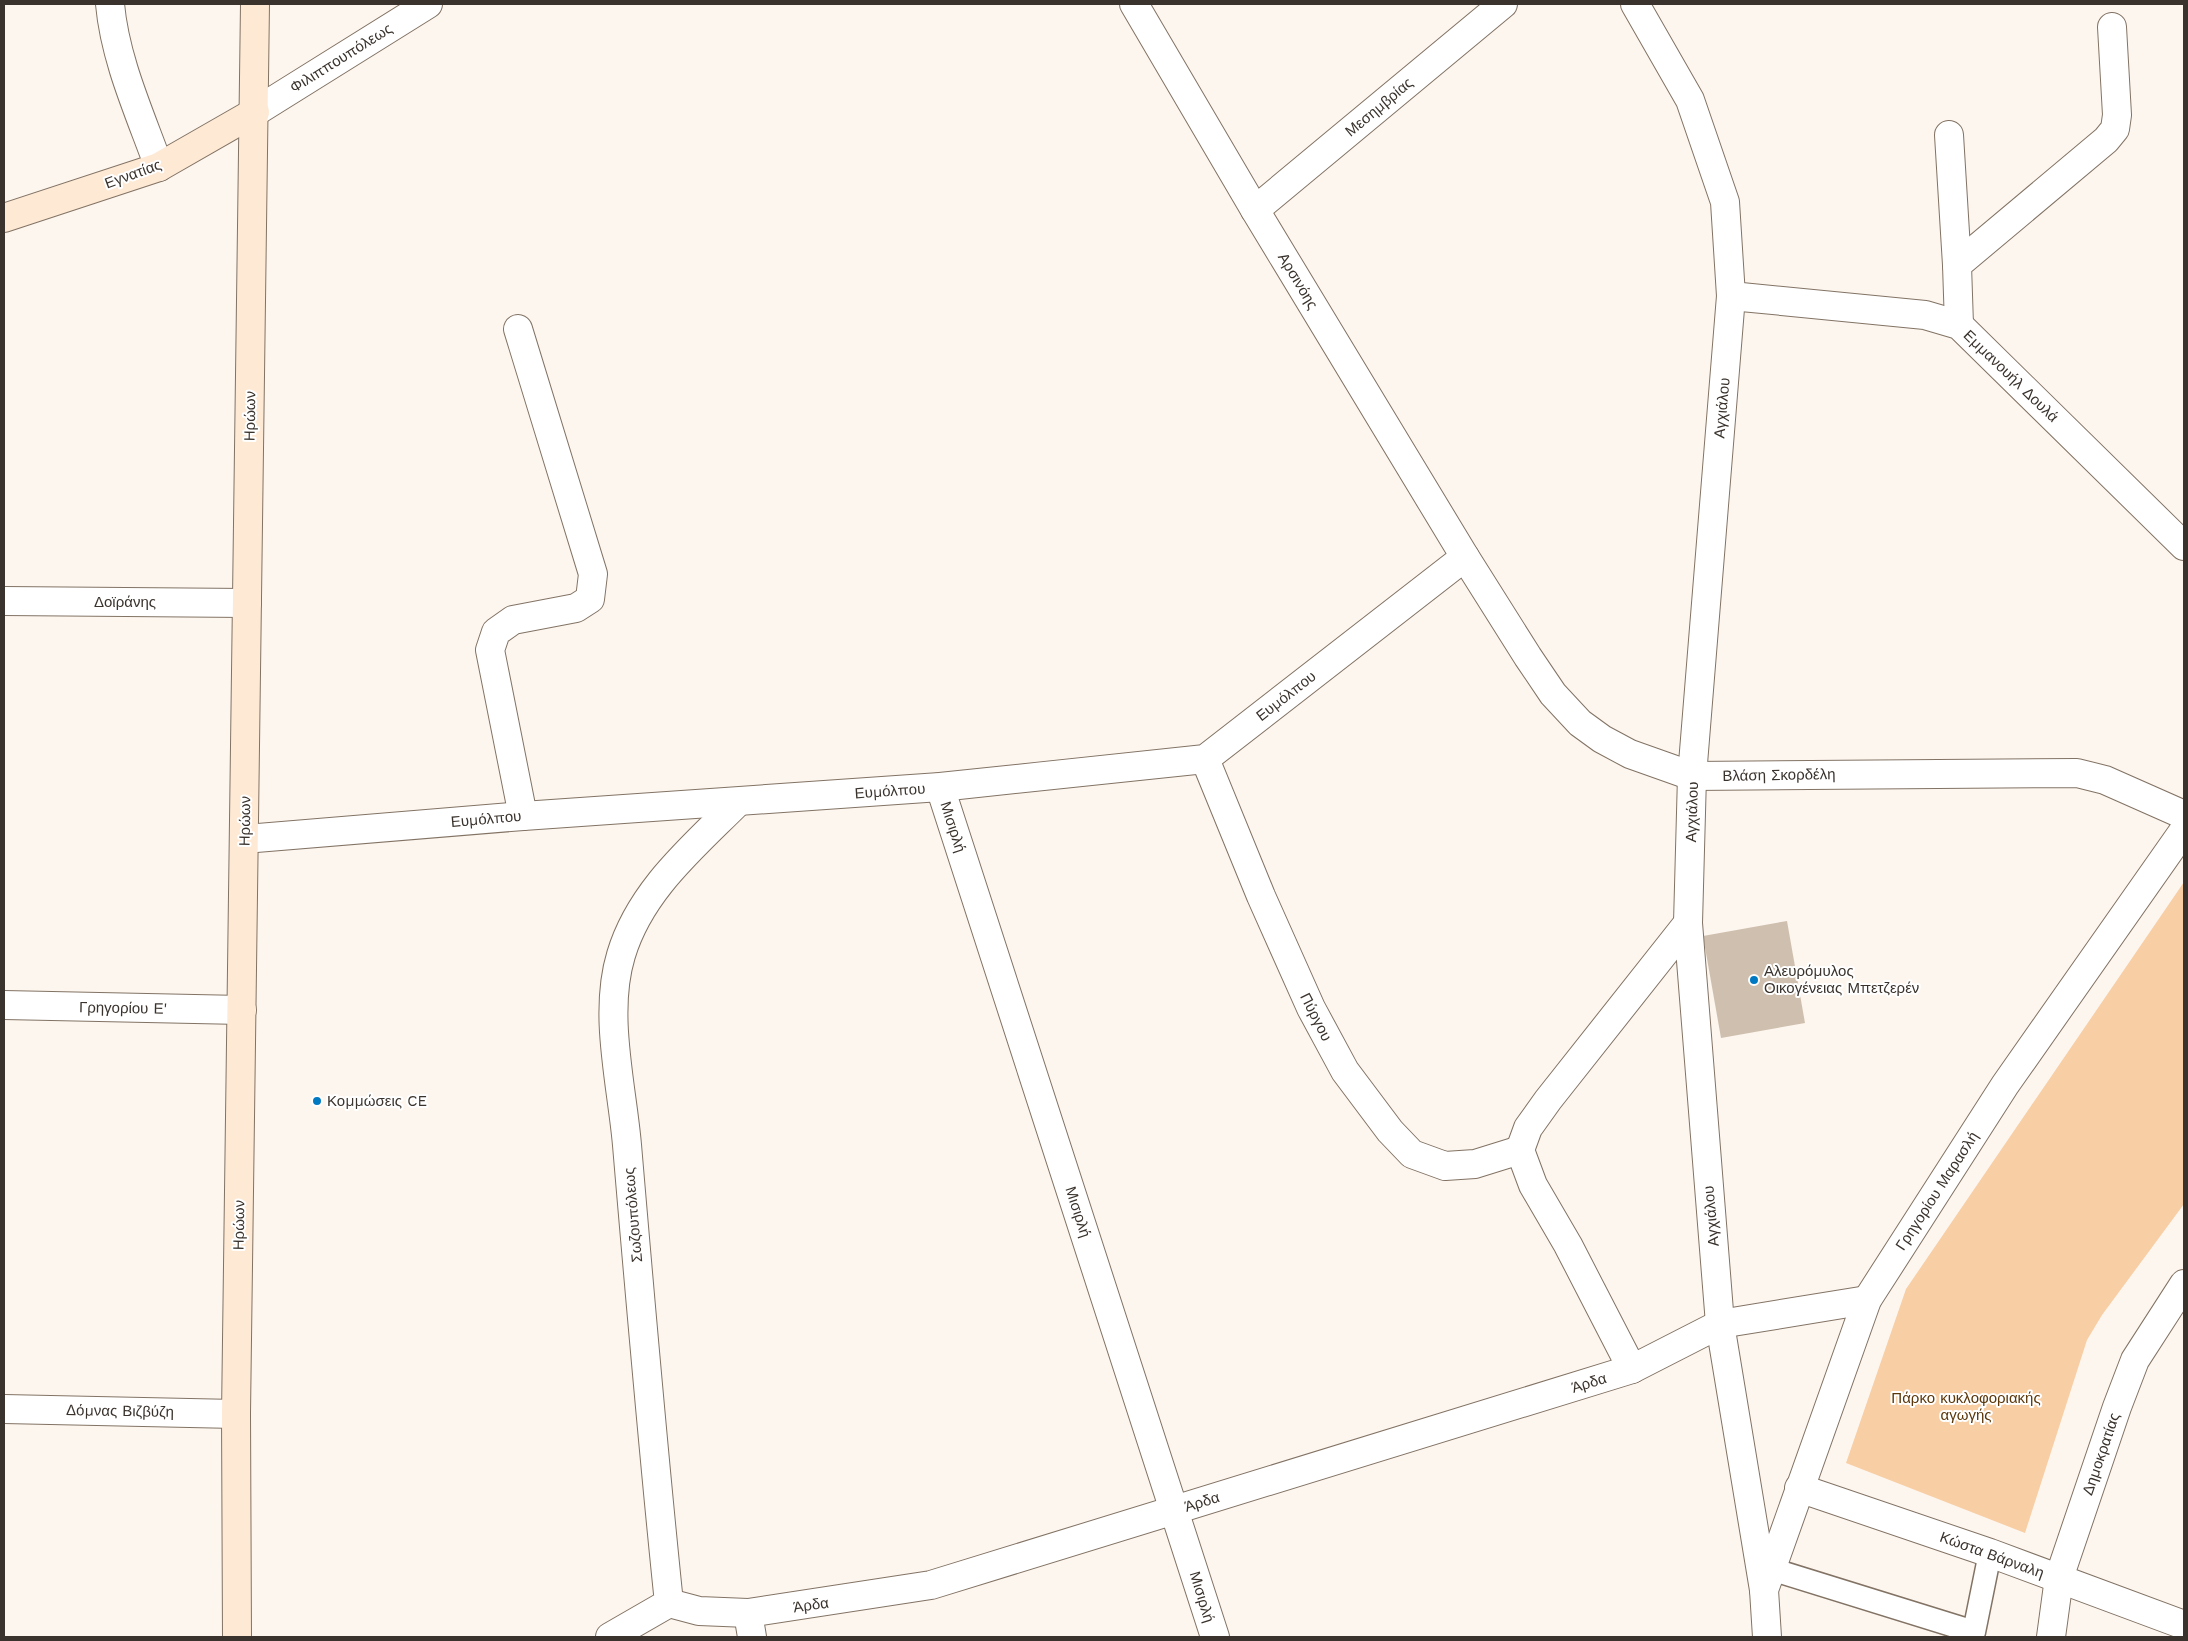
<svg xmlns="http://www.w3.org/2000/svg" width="2188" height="1641" font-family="'Work Sans',sans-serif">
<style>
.green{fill:#f8cea5}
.building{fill:#cfbfae}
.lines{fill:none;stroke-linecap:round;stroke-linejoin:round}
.service-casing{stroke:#827364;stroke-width:25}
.minor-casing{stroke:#827364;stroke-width:30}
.tertiary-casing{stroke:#827364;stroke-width:30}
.secondary-casing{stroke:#827364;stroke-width:30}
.service{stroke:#fff;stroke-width:22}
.minor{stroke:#fff;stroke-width:28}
.tertiary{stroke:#fff;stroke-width:28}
.secondary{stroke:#fee9d4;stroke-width:28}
.poi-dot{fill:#0078c2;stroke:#fff;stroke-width:2}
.labels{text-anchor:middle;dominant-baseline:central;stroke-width:4;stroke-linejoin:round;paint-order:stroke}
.street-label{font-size:15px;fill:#3a332d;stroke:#fff}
.poi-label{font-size:15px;fill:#3a332d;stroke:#fff;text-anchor:start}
.park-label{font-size:15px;fill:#5a3609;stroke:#fff}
</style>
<rect width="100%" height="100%" fill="#fdf6ef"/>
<path class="green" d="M2184 882V1204L2102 1315 2087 1340 2025 1533 1846 1463 1906 1289Z"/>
<path class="building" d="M1787 921 1805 1023 1721 1038 1703 936Z"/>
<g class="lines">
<defs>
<path id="service" d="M1771 1569 1974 1632 1990 1553"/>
<g id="minor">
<path d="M110 4C115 60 140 114 159 167"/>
<path d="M1635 4 1690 100 1725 202 1731 296 1692 776 1688 923 1720 1324 1764 1590"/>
<path d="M1949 135 1957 265"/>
<path d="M1255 210 1503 4"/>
<path d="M1731 296 1925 315 1959 325 2184 546"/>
<path d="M1959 325 1957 265 2106 140 2115 129 2117 115 2112 27"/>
<path d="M518 329 593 574 590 599 576 608 513 620 496 632 490 650 523 816"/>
<path d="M1465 557 1528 657 1553 694 1580 723 1602 739 1630 754 1692 776 2077 773 2105 780 2184 815"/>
<path d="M4 601 247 603"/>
<path d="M1205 759 1261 896 1311 1008 1345 1071 1390 1131 1412 1154 1445 1166 1475 1164 1520 1150"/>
<path d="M940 787 1215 1637"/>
<path d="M4 1005 242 1010"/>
<path d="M1632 1369 1568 1245 1533 1185 1520 1150 1528 1128 1548 1100 1688 923"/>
<path d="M4 1409 236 1414"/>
<path d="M1799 1488 1990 1553 2184 1625"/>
<path d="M669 1603 699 1611 748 1613 931 1585 1632 1369 1720 1324 1867 1300"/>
<path d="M748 1613 752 1637"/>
<path d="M610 1637 669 1603C653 1450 640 1298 627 1145 622 1086 603 1014 621 955 640 891 692 848 738 802"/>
<path d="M2051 1637 2059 1578 2117 1407 2135 1360 2184 1284"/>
</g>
<g id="tertiary">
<path d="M255 112 428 4"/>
<path d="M245 839 523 816 940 787 1205 759 1465 557 1255 210 1134 4"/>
<path d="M1767 1637 1764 1590 1867 1300 2005 1085 2184 830"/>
</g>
<g id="secondary">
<path d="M4 218 159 167 255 112"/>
<path d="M237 1637 236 1414 255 4"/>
</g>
</defs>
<use href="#service" class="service-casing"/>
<use href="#minor" class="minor-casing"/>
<use href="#tertiary" class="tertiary-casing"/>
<use href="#secondary" class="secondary-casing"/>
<use href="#service" class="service"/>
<use href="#minor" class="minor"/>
<use href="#tertiary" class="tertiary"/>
<use href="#secondary" class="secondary"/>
</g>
<g class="poi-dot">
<circle cx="1754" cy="980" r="5"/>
<circle cx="317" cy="1101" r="5"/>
</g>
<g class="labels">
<g class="street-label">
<text transform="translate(341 58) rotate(-32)">Φιλιππουπόλεως</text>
<text transform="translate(1379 107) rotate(-40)">Μεσημβρίας</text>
<text transform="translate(133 174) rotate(-20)">Εγνατίας</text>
<text transform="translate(1298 281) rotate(59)">Αρσινόης</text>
<text transform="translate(2011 376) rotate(44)">Εμμανουήλ Δουλά</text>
<text transform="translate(1722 408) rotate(-85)">Αγχιάλου</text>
<text transform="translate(250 416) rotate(-89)">Ηρώων</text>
<text x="125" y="602">Δοϊράνης</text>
<text transform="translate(1286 696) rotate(-38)">Ευμόλπου</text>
<text transform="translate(1779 775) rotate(-1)">Βλάση Σκορδέλη</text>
<text transform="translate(890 791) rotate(-4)">Ευμόλπου</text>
<text transform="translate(1692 812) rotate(-88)">Αγχιάλου</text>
<text transform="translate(486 819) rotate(-5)">Ευμόλπου</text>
<text transform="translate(245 821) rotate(-89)">Ηρώων</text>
<text transform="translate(953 827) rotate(72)">Μισιρλή</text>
<text transform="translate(123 1008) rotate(1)">Γρηγορίου Ε'</text>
<text transform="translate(1316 1017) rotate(63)">Πύργου</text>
<text transform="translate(1937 1191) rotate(-57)">Γρηγορίου Μαρασλή</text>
<text transform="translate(1078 1212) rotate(72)">Μισιρλή</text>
<text transform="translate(633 1215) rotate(-95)">Σωζουπόλεως</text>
<text transform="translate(1711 1216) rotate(-95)">Αγχιάλου</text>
<text transform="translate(239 1225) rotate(-89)">Ηρώων</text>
<text transform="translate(1589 1383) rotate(-17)">Άρδα</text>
<text transform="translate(120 1411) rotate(1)">Δόμνας Βιζβύζη</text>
<text transform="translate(2101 1454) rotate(-71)">Δημοκρατίας</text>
<text transform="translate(1202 1502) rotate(-17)">Άρδα</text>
<text transform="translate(1992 1555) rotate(20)">Κώστα Βάρναλη</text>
<text transform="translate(1202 1597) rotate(73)">Μισιρλή</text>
<text transform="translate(811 1605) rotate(-8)">Άρδα</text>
</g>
<g class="poi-label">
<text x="1764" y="971">Αλευρόμυλος<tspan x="1764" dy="17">Οικογένειας Μπετζερέν</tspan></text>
<text x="327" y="1101">Κομμώσεις CE</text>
</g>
<g class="park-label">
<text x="1966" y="1398">Πάρκο κυκλοφοριακής<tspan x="1966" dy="17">αγωγής</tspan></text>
</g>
</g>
<rect width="2188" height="1641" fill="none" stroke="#3a332d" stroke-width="10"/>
</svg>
